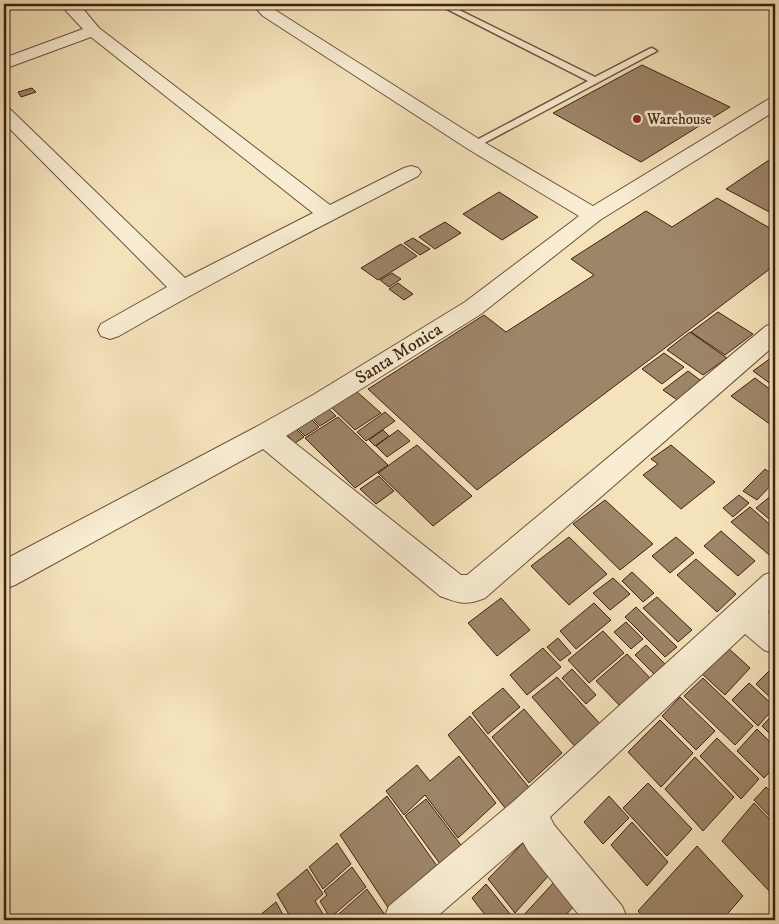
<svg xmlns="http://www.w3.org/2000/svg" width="779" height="924" font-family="'IM FELL DW Pica',serif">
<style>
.building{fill:#9d8568;stroke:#3f2110}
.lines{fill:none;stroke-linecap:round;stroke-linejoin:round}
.service-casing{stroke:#6c513a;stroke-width:3}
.minor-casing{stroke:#6c513a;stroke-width:2}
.service{fill:#f8ecd2;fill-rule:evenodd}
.minor{fill:#f8ecd2;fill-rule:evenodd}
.poi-dot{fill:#8f2418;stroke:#f8ecd2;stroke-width:2}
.labels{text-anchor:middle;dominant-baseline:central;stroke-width:5;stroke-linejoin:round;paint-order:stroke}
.far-poi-label{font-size:15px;fill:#3f2110;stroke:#f8ecd2;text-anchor:start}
.street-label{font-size:18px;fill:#3f2110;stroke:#f8ecd2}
</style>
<rect width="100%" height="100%" fill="#f4e2ba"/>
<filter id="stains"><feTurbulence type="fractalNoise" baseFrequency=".004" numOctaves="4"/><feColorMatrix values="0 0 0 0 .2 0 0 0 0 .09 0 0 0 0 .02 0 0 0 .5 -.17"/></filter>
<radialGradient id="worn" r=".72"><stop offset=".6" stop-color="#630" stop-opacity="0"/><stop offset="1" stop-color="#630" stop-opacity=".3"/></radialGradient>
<g class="building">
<path d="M642 65 730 107 641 162 553 113Z"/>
<path d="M32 88 36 92 21 97 18 92Z"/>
<path d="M775 156V215L726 189Z"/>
<path d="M499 192 538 217 502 240 463 214Z"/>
<path d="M717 198 775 231V265L477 490 368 389 484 315 506 332 594 275 571 259 646 211 672 227Z"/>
<path d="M445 222 461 233 435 249 419 237Z"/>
<path d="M413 238 430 249 420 255 404 243Z"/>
<path d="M401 244 417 256 378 280 361 268Z"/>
<path d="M392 273 401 279 389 287 380 280Z"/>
<path d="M398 283 413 294 404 300 389 289Z"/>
<path d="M718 312 753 334 725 355 691 332Z"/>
<path d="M690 332 727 358 703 375 667 350Z"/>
<path d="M664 353 684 367 662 384 642 369Z"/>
<path d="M775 355V387L753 371Z"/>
<path d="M688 371 704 383 680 402 663 390Z"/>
<path d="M755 378 775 393V421L771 425 731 396Z"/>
<path d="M356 391 381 413 355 430 331 407Z"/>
<path d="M328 408 336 416 320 426 312 418Z"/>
<path d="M385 412 395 421 366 441 357 432Z"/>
<path d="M338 417 388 465 355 488 305 438Z"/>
<path d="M311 419 319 427 305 436 297 428Z"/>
<path d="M294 427 304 437 295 443 285 433Z"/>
<path d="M383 430 389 436 375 446 369 440Z"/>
<path d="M398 430 410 441 387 457 376 446Z"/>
<path d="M417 445 472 496 433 526 378 473Z"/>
<path d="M671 445 715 482 681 509 643 475 658 464 651 459Z"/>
<path d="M765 469 775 477V481L757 500 743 491Z"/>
<path d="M379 476 394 491 376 504 360 489Z"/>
<path d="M739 495 749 503 733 517 723 508Z"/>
<path d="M772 495 775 497V524L756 508Z"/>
<path d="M605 500 653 544 620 570 573 524Z"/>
<path d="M750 507 775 529V560L731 522Z"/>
<path d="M721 531 755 561 738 576 704 546Z"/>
<path d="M569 537 607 574 569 605 531 566Z"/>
<path d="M676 537 694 553 670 573 652 556Z"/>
<path d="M696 559 736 594 717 612 677 575Z"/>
<path d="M632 572 654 593 643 602 622 581Z"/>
<path d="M613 578 630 594 610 610 593 593Z"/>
<path d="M657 597 692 630 678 642 643 608Z"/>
<path d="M501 598 530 630 497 656 468 623Z"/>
<path d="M594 603 611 620 576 649 560 631Z"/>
<path d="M636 607 677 647 665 657 625 617Z"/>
<path d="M626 622 643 639 631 649 614 632Z"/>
<path d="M603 631 624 653 589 683 568 660Z"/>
<path d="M558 638 571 653 560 661 547 647Z"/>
<path d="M646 645 665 664 654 674 635 655Z"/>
<path d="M726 646 750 668 725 695 700 672Z"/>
<path d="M543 648 561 667 527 695 510 675Z"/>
<path d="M627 654 651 679 620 706 596 681Z"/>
<path d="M572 669 596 695 586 704 562 678Z"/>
<path d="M771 669 775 673V702L756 684Z"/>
<path d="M557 677 603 727 578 750 532 697Z"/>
<path d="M703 678 753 726 735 745 684 696Z"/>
<path d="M749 683 775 707 758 726 732 700Z"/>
<path d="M503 688 520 707 488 734 472 713Z"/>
<path d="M680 697 715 731 696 750 662 716Z"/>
<path d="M524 709 562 753 529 783 492 737Z"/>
<path d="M775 712V739L762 726Z"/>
<path d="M470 716 532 791 509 813 448 735Z"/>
<path d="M660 720 693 753 661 787 628 752Z"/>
<path d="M757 729 775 747V766L764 778 737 751Z"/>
<path d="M717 738 759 779 741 799 700 756Z"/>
<path d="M459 756 496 803 458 838 425 795 404 815 386 791 417 765 430 781Z"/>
<path d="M695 757 734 797 703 831 665 789Z"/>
<path d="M648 783 692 829 667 856 623 808Z"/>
<path d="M766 787 775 796V822L754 800Z"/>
<path d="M387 796 440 870 393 915 340 835Z"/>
<path d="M609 796 629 818 603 844 584 822Z"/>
<path d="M426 799 464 849 443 868 405 816Z"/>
<path d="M754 803 775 825V891L772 894 722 841Z"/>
<path d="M632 822 668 862 647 886 611 845Z"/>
<path d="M337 843 351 864 323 889 309 867Z"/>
<path d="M523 843 550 874 515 913 488 879Z"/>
<path d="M697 846 743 896 722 920H646L638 911Z"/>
<path d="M352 867 366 887 330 918 320 901 327 895 324 891Z"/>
<path d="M307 869 323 894 315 901 327 920H292L277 894Z"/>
<path d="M556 880 576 904 561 920H523L521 918Z"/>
<path d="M486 884 511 915 506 920H489L472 898Z"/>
<path d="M367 889 385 915 378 920H332Z"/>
<path d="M276 902 286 920H254Z"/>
</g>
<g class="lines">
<defs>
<path id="service" d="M437 4H447L595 77 649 49 652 48 657 51 475 148 471 147 470 145 471 143 588 81Z"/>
<g id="minor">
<path d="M63 4H79L99 28 330 205 404 168 411 166 418 168 421 172 418 176C318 228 217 279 119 336L110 339 101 336 98 330 101 324 167 287 4 123V108L10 109 185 278 313 213 91 37 4 69V58L83 29 66 11Z"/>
<path d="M252 4H269L275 10 482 141 593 206 769 99 775 98V111L600 220 481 314 286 436 461 575H467L766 326 775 323V345L485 598C465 606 459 603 440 596L263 449 15 585 4 589V560L256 427 313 395 465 302 579 216 468 149 263 16Z"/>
<path d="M775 571V605L768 612 775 619V654L764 650 745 634 550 817 554 825 622 906 628 920H583L528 851 523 842 433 920H383L389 906 515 800 764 575Z"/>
</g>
</defs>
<use href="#service" class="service-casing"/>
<use href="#minor" class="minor-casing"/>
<use href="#service" class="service"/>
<use href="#minor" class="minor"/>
</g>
<circle class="poi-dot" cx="637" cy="119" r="5"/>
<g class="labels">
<g class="far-poi-label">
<text x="647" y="119">Warehouse</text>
</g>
<g class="street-label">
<text transform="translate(399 354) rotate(-32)">Santa Monica</text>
</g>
</g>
<rect width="779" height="924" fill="none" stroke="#f4e2ba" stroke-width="20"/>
<rect x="5" y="5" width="769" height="914" fill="none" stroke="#3f2110" stroke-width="2.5"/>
<rect x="10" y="10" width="759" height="904" fill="none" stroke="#3f2110"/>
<rect width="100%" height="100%" filter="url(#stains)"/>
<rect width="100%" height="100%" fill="url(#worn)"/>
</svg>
